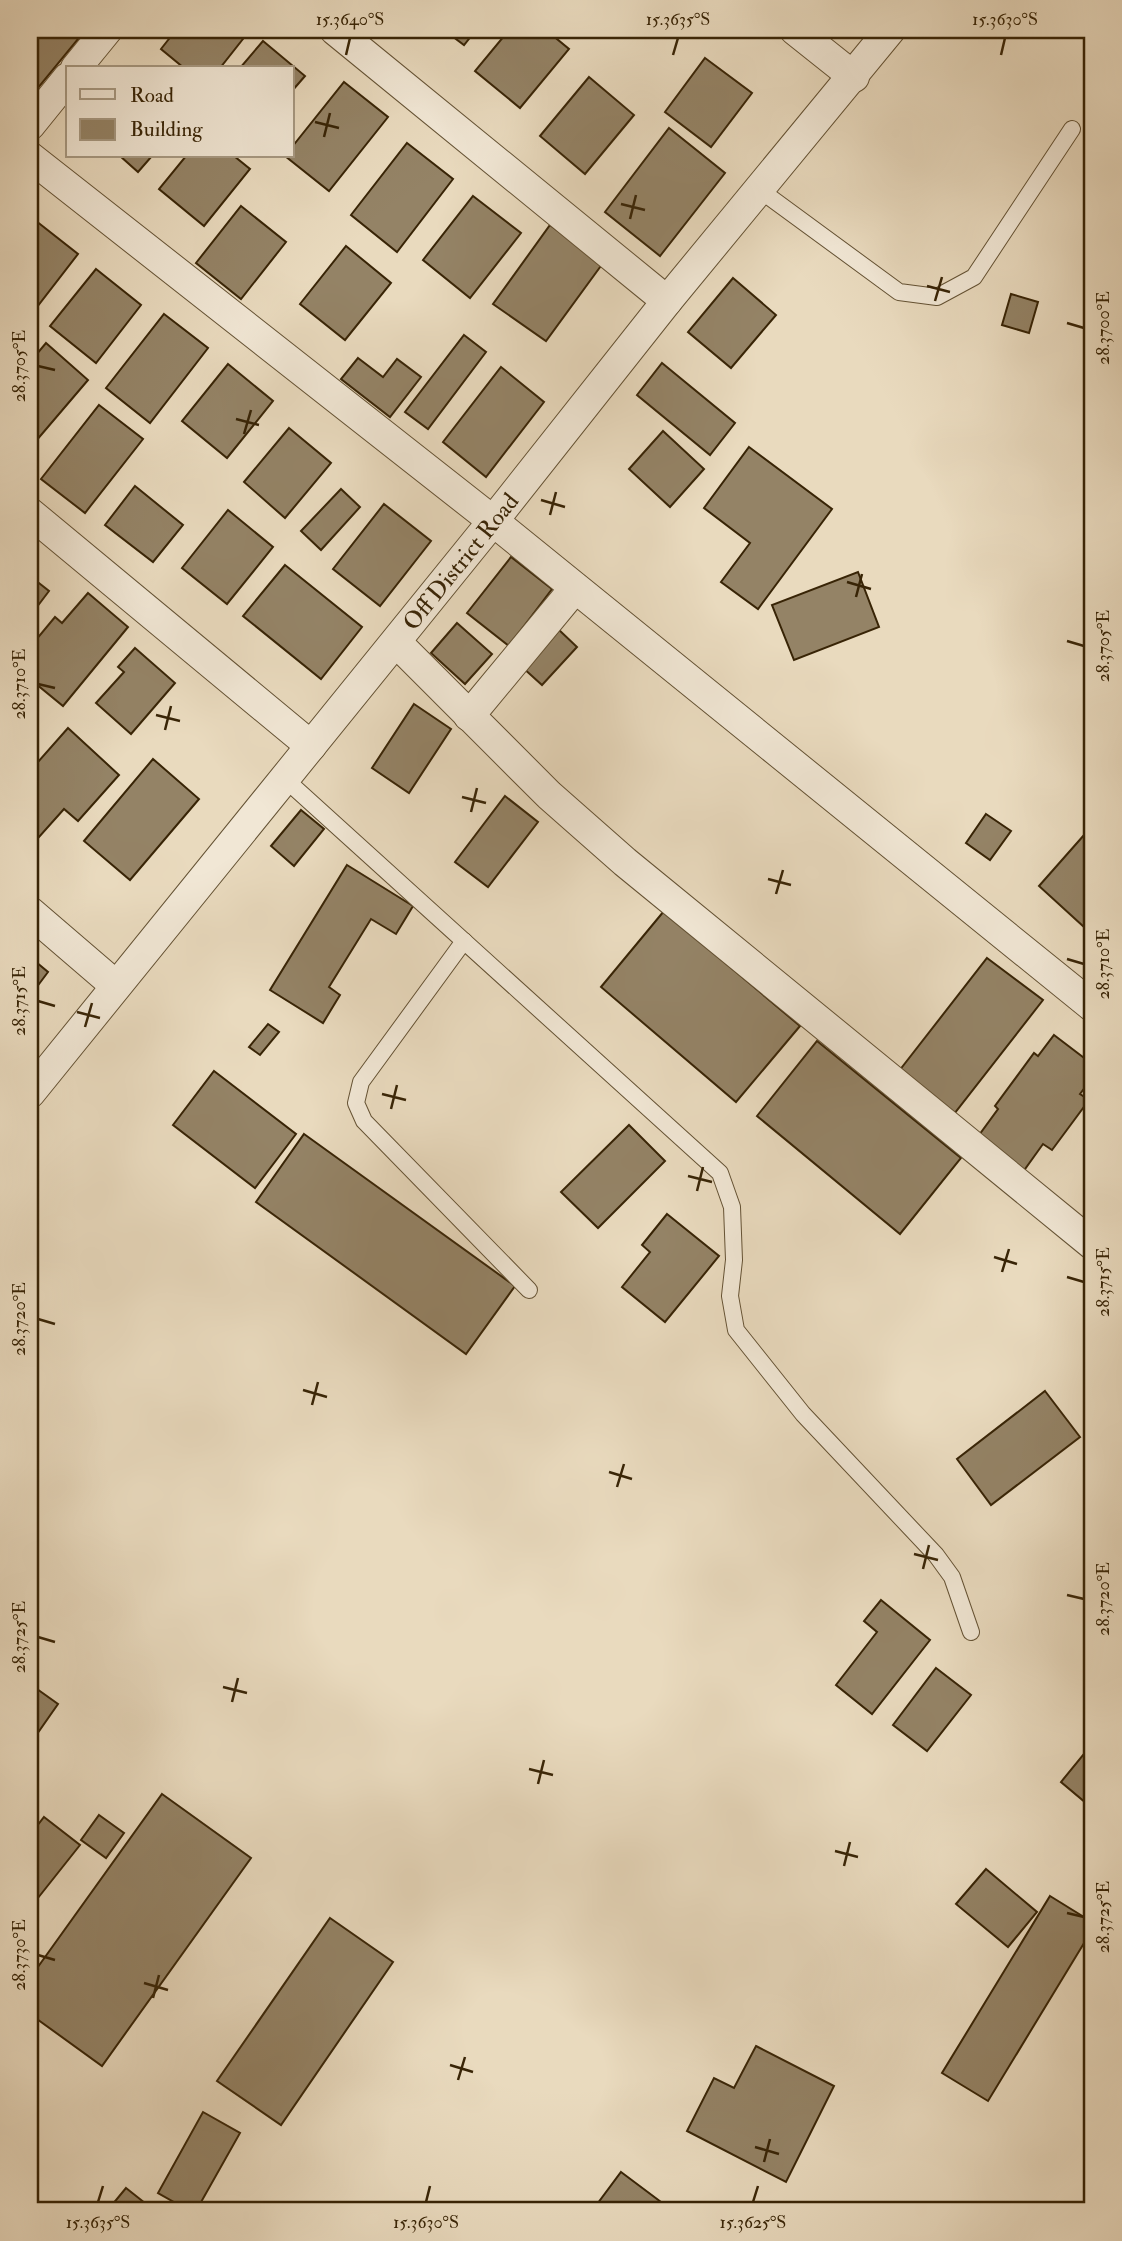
<svg xmlns="http://www.w3.org/2000/svg" width="1122" height="2241" font-family="'IM FELL Double Pica',serif">
<style>
.building{fill:#948366;stroke:#382406;stroke-width:2}
.lines{fill:none;stroke-linecap:round;stroke-linejoin:round}
.lane-casing{stroke:#645234;stroke-width:18}
.street-casing{stroke:#645234;stroke-width:32}
.lane{stroke:#f1e7d5;stroke-width:16}
.street{stroke:#f1e7d5;stroke-width:30}
.ticks{fill:none;stroke:#382406;stroke-width:2.5}
.labels{text-anchor:middle;dominant-baseline:central;stroke-width:6;stroke-linejoin:round;paint-order:stroke}
.street-label{font-size:24px;fill:#382406;stroke:#f1e7d5}
.neatline{fill:none;stroke:#382406;stroke-width:2.5}
.ticks-label{font-size:18px;text-anchor:middle;fill:#382406}
</style>
<rect width="100%" height="100%" fill="#e9dabe"/>
<filter id="stains"><feTurbulence type="fractalNoise" baseFrequency=".00286" numOctaves="4"/><feColorMatrix values="0 0 0 0 .2 0 0 0 0 .09 0 0 0 0 .02 0 0 0 .5 -.17"/></filter>
<radialGradient id="worn" r=".72"><stop offset=".6" stop-color="#630" stop-opacity="0"/><stop offset="1" stop-color="#630" stop-opacity=".3"/></radialGradient>
<g class="building">
<path d="M30 30H79L83 33 33 94 30 91Z"/>
<path d="M176 30H250L220 68H184L161 49Z"/>
<path d="M444 30H476L464 45Z"/>
<path d="M509 30H546L569 49 520 108 475 71Z"/>
<path d="M263 41 305 76 292 91V68H240Z"/>
<path d="M705 58 752 93 711 147 665 112Z"/>
<path d="M589 77 634 115 585 174 540 136Z"/>
<path d="M344 82 388 117 329 191 285 156H292V147Z"/>
<path d="M669 128 725 173 660 256 605 212Z"/>
<path d="M407 143 453 179 397 252 351 215Z"/>
<path d="M120 156H152L138 172Z"/>
<path d="M186 156H234L250 169 204 226 159 189Z"/>
<path d="M473 196 521 233 470 298 423 260Z"/>
<path d="M241 206 286 242 241 299 196 263Z"/>
<path d="M31 217 78 254 30 316V218Z"/>
<path d="M550 225 603 263 546 341 493 304Z"/>
<path d="M346 246 391 283 345 340 300 304Z"/>
<path d="M96 269 141 305 96 363 50 326Z"/>
<path d="M733 278 776 315 731 368 688 332Z"/>
<path d="M1011 294 1038 302 1029 333 1002 325Z"/>
<path d="M164 314 208 348 150 423 106 388Z"/>
<path d="M464 335 486 352 428 429 405 412Z"/>
<path d="M46 343 88 380 30 448V362Z"/>
<path d="M358 358 383 377 397 359 421 377 390 417 341 379Z"/>
<path d="M662 363 735 423 710 455 637 395Z"/>
<path d="M228 364 273 401 227 458 182 421Z"/>
<path d="M501 367 544 402 486 477 443 442Z"/>
<path d="M99 405 143 439 85 513 41 479Z"/>
<path d="M289 428 331 463 285 518 244 482Z"/>
<path d="M663 431 704 469 670 507 629 469Z"/>
<path d="M749 447 832 509 758 609 721 582 750 543 704 508Z"/>
<path d="M135 486 183 525 153 562 105 525Z"/>
<path d="M341 489 360 507 321 550 301 531Z"/>
<path d="M384 504 431 541 380 606 333 569Z"/>
<path d="M228 510 273 547 227 604 182 568Z"/>
<path d="M511 557 552 589 509 646 467 613Z"/>
<path d="M285 565 362 627 321 679 243 616Z"/>
<path d="M858 572 879 627 794 660 772 605Z"/>
<path d="M30 576 49 591 30 616Z"/>
<path d="M88 593 128 627 63 706 30 679V647L55 617 62 623Z"/>
<path d="M457 623 492 654 465 684 431 653Z"/>
<path d="M557 628 577 647 542 685 522 667Z"/>
<path d="M135 648 175 683 131 734 96 703 124 672 118 667Z"/>
<path d="M414 704 451 729 409 793 372 768Z"/>
<path d="M68 728 119 775 78 821 64 809 31 846 30 771Z"/>
<path d="M153 759 199 799 130 880 84 841Z"/>
<path d="M505 796 538 822 488 887 455 862Z"/>
<path d="M301 810 324 829 294 866 271 846Z"/>
<path d="M986 814 1011 831 990 860 966 843Z"/>
<path d="M1092 826V917L1084 927 1039 886Z"/>
<path d="M347 865 413 906 396 934 371 919 329 987 340 995 323 1023 270 990Z"/>
<path d="M664 911 800 1026 736 1102 601 987Z"/>
<path d="M30 957 48 972 30 996Z"/>
<path d="M987 958 1043 1000 954 1114 899 1071Z"/>
<path d="M268 1024 279 1032 260 1055 249 1047Z"/>
<path d="M1054 1035 1092 1064V1078L1080 1094 1089 1100 1052 1150 1043 1144 1020 1176 974 1142 998 1109 995 1106 1034 1053 1038 1056Z"/>
<path d="M817 1041 961 1158 900 1234 757 1116Z"/>
<path d="M214 1071 296 1134 255 1188 173 1125Z"/>
<path d="M629 1125 665 1161 598 1228 561 1192Z"/>
<path d="M304 1134 515 1286 466 1354 256 1202Z"/>
<path d="M667 1214 719 1256 665 1322 622 1287 650 1252 642 1245Z"/>
<path d="M1045 1391 1080 1437 991 1505 957 1459Z"/>
<path d="M881 1600 930 1640 872 1714 836 1685 877 1632 864 1621Z"/>
<path d="M936 1668 971 1695 927 1751 893 1725Z"/>
<path d="M30 1684 58 1704 30 1744Z"/>
<path d="M1092 1744V1808L1061 1782Z"/>
<path d="M162 1794 251 1858 102 2066 30 2014V1978Z"/>
<path d="M99 1815 124 1833 106 1858 81 1840Z"/>
<path d="M44 1817 80 1845 30 1908V1835Z"/>
<path d="M986 1869 1037 1912 1008 1947 956 1904Z"/>
<path d="M1050 1896 1092 1922V1930L988 2101 942 2073Z"/>
<path d="M330 1918 393 1962 281 2125 217 2081Z"/>
<path d="M756 2046 834 2086 786 2182 687 2131 714 2078 734 2088Z"/>
<path d="M203 2112 240 2133 196 2211H190L158 2193Z"/>
<path d="M621 2172 673 2211H592Z"/>
<path d="M126 2188 155 2211H107Z"/>
</g>
<g class="lines">
<defs>
<g id="lane">
<path d="M760 190 899 292 937 297 974 277 1072 129"/>
<path d="M285 779 720 1173 732 1207 734 1260 730 1296 736 1330 803 1414 936 1555 952 1577 971 1632"/>
<path d="M464 941 361 1082 356 1103 364 1121 529 1290"/>
</g>
<g id="street">
<path d="M335 30 667 301"/>
<path d="M795 30 854 77"/>
<path d="M76 68 107 30"/>
<path d="M30 125 68 78"/>
<path d="M30 157 493 521 1092 1006"/>
<path d="M30 513 311 746"/>
<path d="M396 642 549 795 625 862 1092 1244"/>
<path d="M469 716 575 588"/>
<path d="M30 912 115 985"/>
<path d="M30 1093 493 521 667 301 890 30"/>
</g>
</defs>
<use href="#lane" class="lane-casing"/>
<use href="#street" class="street-casing"/>
<use href="#lane" class="lane"/>
<use href="#street" class="street"/>
</g>
<path class="ticks" d="M346 55 350 38M673 55 678 38M1001 55 1005 38M315 122 339 128M324 137 330 113M621 204 645 210M630 219 636 195M927 286 950 292M935 301 942 277M1067 323 1084 328M38 366 55 370M236 419 259 425M244 434 251 410M541 500 565 507M550 515 556 492M847 582 871 589M856 597 862 574M1067 641 1084 646M38 684 55 688M156 715 180 721M165 730 171 706M462 797 486 803M471 812 477 788M768 879 791 885M776 894 783 870M1067 959 1084 964M38 1001 55 1006M77 1012 100 1018M85 1027 92 1003M382 1094 406 1100M391 1109 397 1085M688 1176 712 1182M697 1191 703 1167M994 1257 1017 1264M1002 1272 1009 1249M1067 1277 1084 1282M38 1319 55 1324M303 1390 327 1397M312 1405 318 1382M609 1472 632 1479M617 1487 624 1464M914 1554 938 1560M923 1569 929 1545M1067 1595 1084 1599M38 1637 55 1642M223 1687 247 1693M232 1702 238 1678M529 1769 553 1775M538 1784 544 1760M835 1851 858 1857M844 1866 850 1842M1067 1913 1084 1917M38 1955 55 1960M144 1983 168 1990M153 1998 159 1975M450 2065 473 2072M458 2080 465 2057M755 2147 779 2154M764 2162 770 2139M98 2202 103 2186M426 2202 430 2186M753 2202 758 2186"/>
<g class="labels">
<g class="street-label">
<text transform="translate(461 562) rotate(-51)">Off District Road</text>
</g>
</g>
<rect width="1122" height="2241" fill="none" stroke="#e9dabe" stroke-width="77"/>
<rect x="66" y="66" width="228" height="91" fill="#f1e7d5" stroke="#a79982" stroke-width="2"/>
<rect x="80" y="89" width="35" height="10" fill="#f1e7d5" stroke="#a79982" stroke-width="2"/>
<text x="130" y="102" font-size="21" fill="#382406">Road</text>
<rect x="80" y="119" width="35" height="21" fill="#948366" stroke="#a79982" stroke-width="2"/>
<text x="130" y="136" font-size="21" fill="#382406">Building</text>
<rect x="38" y="38" width="1046" height="2164" class="neatline"/>
<g class="ticks-label">
<text x="350" y="25">15.3640°S</text>
<text x="678" y="25">15.3635°S</text>
<text x="1005" y="25">15.3630°S</text>
<text transform="translate(1103 328) rotate(-90)" y="6">28.3700°E</text>
<text transform="translate(19 366) rotate(-90)" y="6">28.3705°E</text>
<text transform="translate(1103 646) rotate(-90)" y="6">28.3705°E</text>
<text transform="translate(19 684) rotate(-90)" y="6">28.3710°E</text>
<text transform="translate(1103 964) rotate(-90)" y="6">28.3710°E</text>
<text transform="translate(19 1001) rotate(-90)" y="6">28.3715°E</text>
<text transform="translate(1103 1282) rotate(-90)" y="6">28.3715°E</text>
<text transform="translate(19 1319) rotate(-90)" y="6">28.3720°E</text>
<text transform="translate(1103 1599) rotate(-90)" y="6">28.3720°E</text>
<text transform="translate(19 1637) rotate(-90)" y="6">28.3725°E</text>
<text transform="translate(1103 1917) rotate(-90)" y="6">28.3725°E</text>
<text transform="translate(19 1955) rotate(-90)" y="6">28.3730°E</text>
<text x="98" y="2228">15.3635°S</text>
<text x="426" y="2228">15.3630°S</text>
<text x="753" y="2228">15.3625°S</text>
</g>
<rect width="100%" height="100%" filter="url(#stains)"/>
<rect width="100%" height="100%" fill="url(#worn)"/>
</svg>
